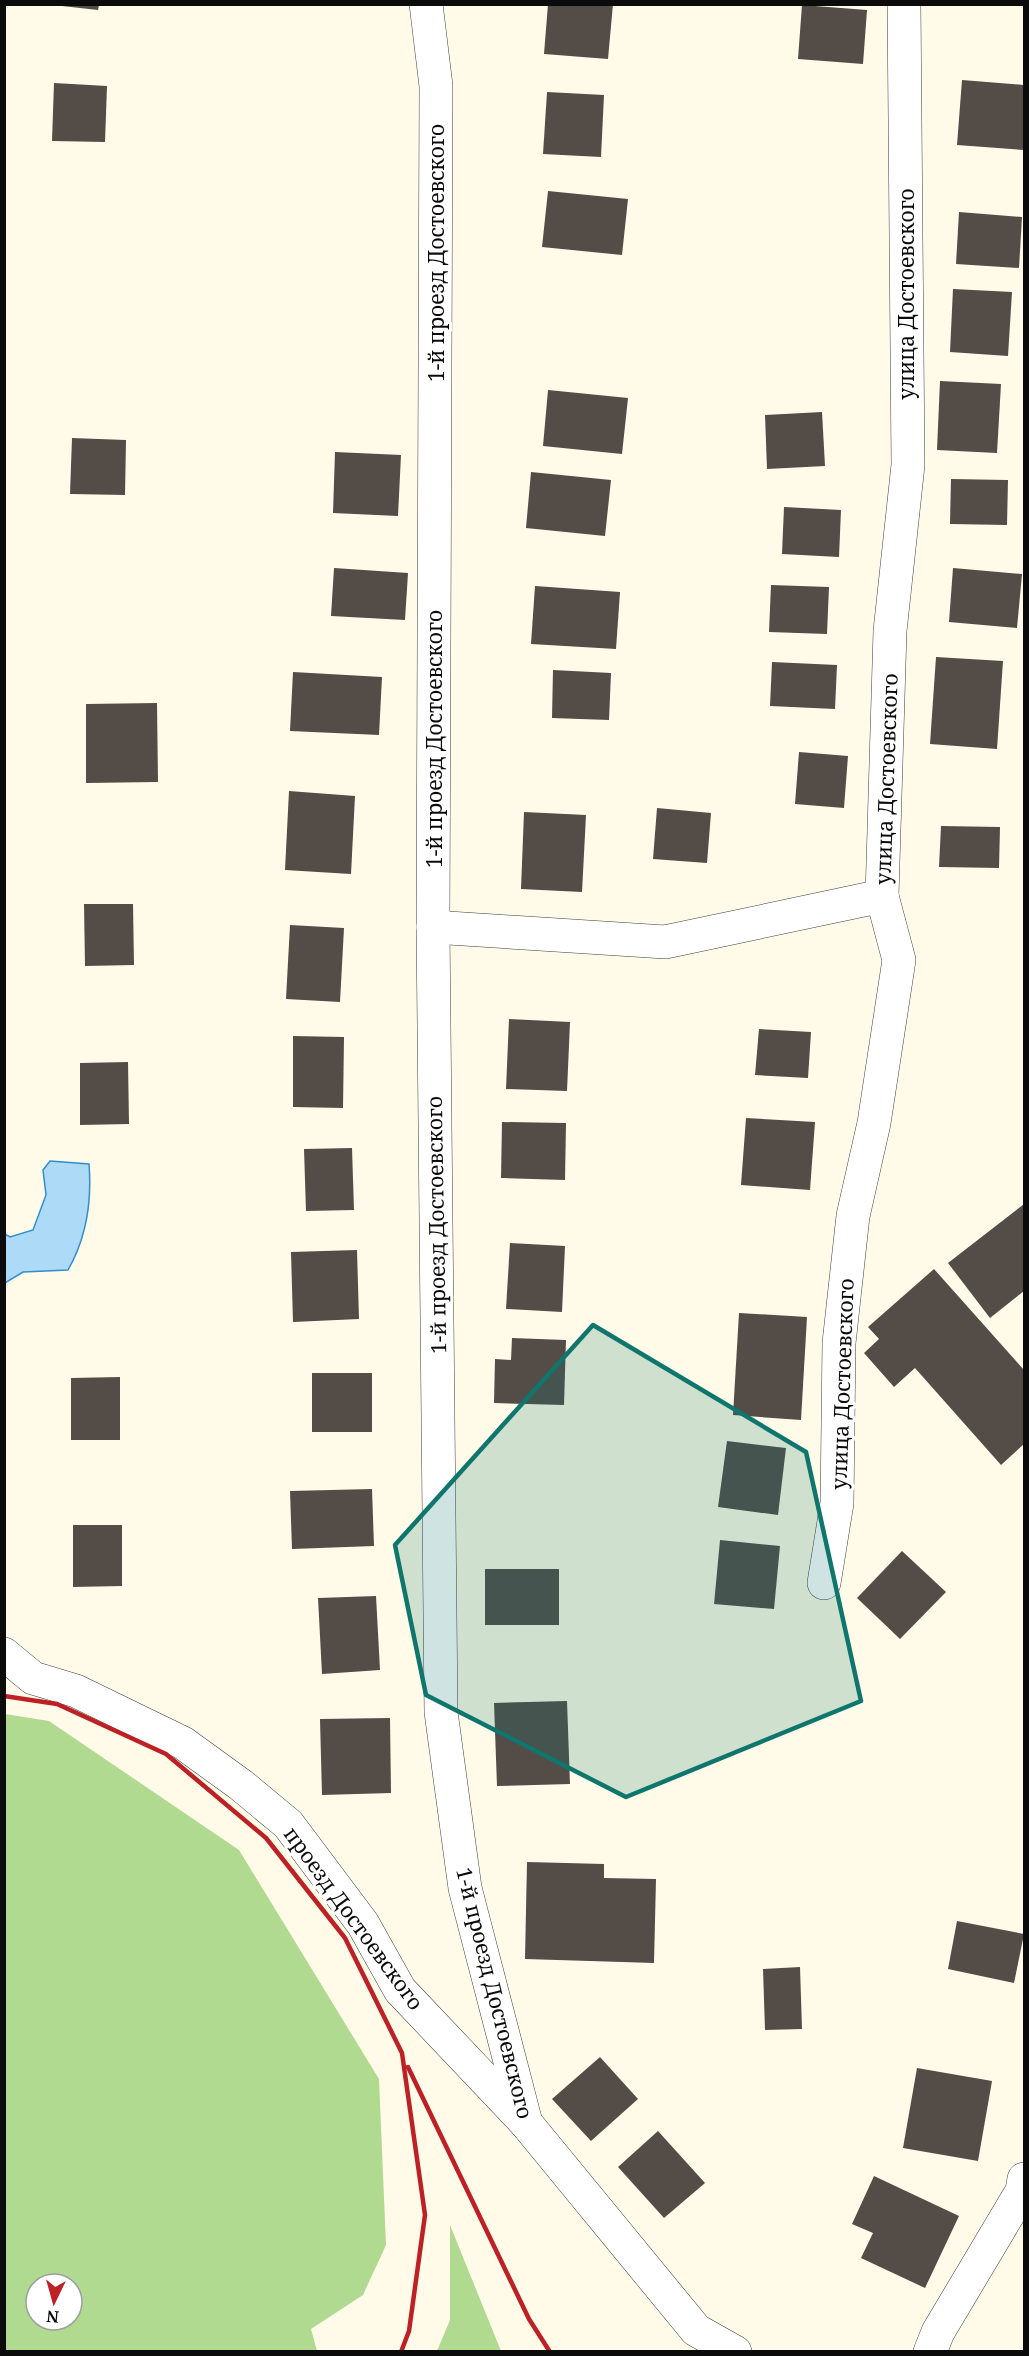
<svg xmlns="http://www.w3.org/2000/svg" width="1029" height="2356" font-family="'Noto Serif',serif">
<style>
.forest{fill:#b1da91;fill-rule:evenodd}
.water{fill:#acdaf7;stroke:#318ed0;stroke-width:1.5}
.building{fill:#534c47}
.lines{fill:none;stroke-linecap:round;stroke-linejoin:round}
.minor-casing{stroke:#3e3e3e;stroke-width:34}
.minor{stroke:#fff;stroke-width:33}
.rail{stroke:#bd2025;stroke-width:4.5}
.marked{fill:#0f766e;fill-opacity:0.2;stroke:#0f766e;stroke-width:4.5;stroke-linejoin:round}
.labels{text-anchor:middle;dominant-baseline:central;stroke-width:6;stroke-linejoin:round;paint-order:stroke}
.street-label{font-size:21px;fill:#0b0b0b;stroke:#fff}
</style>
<rect width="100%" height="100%" fill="#fffbe8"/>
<g class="forest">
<path d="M5 1714 49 1721 239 1850 379 2079 386 2245 363 2295 311 2329 317 2351H5ZM36 2284H72V2320H36Z"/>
<path d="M450 2225 501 2351H437L450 2320Z"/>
</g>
<path class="water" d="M50 1161 89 1164C92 1202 87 1237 68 1270L23 1272 5 1283V1234L10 1237 33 1230 46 1195 43 1170Z"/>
<g class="building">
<path d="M548 4H613L608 59 544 54Z"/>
<path d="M53 5H99L98 10Z"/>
<path d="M802 5 867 10 863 64 798 59Z"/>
<path d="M962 80 1024 85V150L957 145Z"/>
<path d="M54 83 107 86 105 142 52 141Z"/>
<path d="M547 92 604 95 601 157 543 154Z"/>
<path d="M548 191 628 199 622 255 542 247Z"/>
<path d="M959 212 1022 217 1019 268 956 264Z"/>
<path d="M953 289 1012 292 1008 356 950 352Z"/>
<path d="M940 381 1001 384 997 453 937 450Z"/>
<path d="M548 390 628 398 622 454 543 446Z"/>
<path d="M822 412 825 466 767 469 765 415Z"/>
<path d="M72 438 126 440 125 495 70 494Z"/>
<path d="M335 452 401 455 398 516 333 513Z"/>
<path d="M531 472 611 480 605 536 526 528Z"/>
<path d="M951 479 1008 480 1007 525 950 524Z"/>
<path d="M784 507 841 510 839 557 782 554Z"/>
<path d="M334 568 408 573 405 620 331 616Z"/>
<path d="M953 568 1022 574 1017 628 949 622Z"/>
<path d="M771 585 829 587 827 634 769 632Z"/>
<path d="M535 586 620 592 616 649 531 644Z"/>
<path d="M936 657 1003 661 997 749 930 744Z"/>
<path d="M772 662 837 665 835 709 770 706Z"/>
<path d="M553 670 611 673 609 720 552 718Z"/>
<path d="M293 672 382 677 379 735 290 731Z"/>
<path d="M157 703 158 782 86 783V704Z"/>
<path d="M799 752 848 756 844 808 795 804Z"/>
<path d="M289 791 355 796 351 874 285 870Z"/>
<path d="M657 808 711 813 707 863 653 859Z"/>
<path d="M524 812 586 815 582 892 521 889Z"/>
<path d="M941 826 1000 827 999 868 939 867Z"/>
<path d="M84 904H133L134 965 85 966Z"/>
<path d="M290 925 344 928 340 1002 286 999Z"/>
<path d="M509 1019 570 1022 567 1091 506 1089Z"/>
<path d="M759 1029 811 1032 808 1078 755 1075Z"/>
<path d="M293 1036 344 1037 343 1108 293 1107Z"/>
<path d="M128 1062 129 1124 80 1125V1063Z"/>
<path d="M746 1118 815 1122 810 1190 741 1185Z"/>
<path d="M502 1122 566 1123 565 1180 501 1178Z"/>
<path d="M352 1148 354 1210 306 1211 304 1149Z"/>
<path d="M1024 1204V1291L990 1318 948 1263Z"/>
<path d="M510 1243 565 1246 562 1312 506 1309Z"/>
<path d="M357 1250 359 1319 293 1322 291 1252Z"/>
<path d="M934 1269 1024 1370V1444L1001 1465 915 1368 894 1387 864 1353 879 1339 868 1327Z"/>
<path d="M739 1313 807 1317 801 1420 733 1415Z"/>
<path d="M512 1338 566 1340 564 1405 494 1403 495 1359 511 1360Z"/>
<rect x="312" y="1373" width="60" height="59"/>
<path d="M120 1377V1440H71V1378Z"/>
<path d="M727 1441 786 1448 778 1515 718 1507Z"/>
<path d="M372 1489 374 1546 292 1549 290 1491Z"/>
<path d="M73 1525H122V1586L73 1587Z"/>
<path d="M720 1540 780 1546 774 1609 714 1604Z"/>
<path d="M902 1551 946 1592 900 1639 857 1598Z"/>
<rect x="485" y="1569" width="74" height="56"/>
<path d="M376 1596 380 1670 322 1674 318 1598Z"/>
<path d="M567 1701 570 1784 497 1786 494 1703Z"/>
<path d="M390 1718 391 1793 322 1795 320 1719Z"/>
<path d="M527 1862 604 1864V1878L656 1879 654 1963 525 1959Z"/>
<path d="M957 1921 1024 1934 1014 1983 948 1969Z"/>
<path d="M800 1967 802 2029 765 2030 763 1969Z"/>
<path d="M600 2057 638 2099 591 2141 552 2099Z"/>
<path d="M917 2068 992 2081 978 2161 903 2148Z"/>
<path d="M658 2131 705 2183 664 2218 618 2167Z"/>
<path d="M874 2176 959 2216 925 2288 861 2258 873 2233 852 2224Z"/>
</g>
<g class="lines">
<defs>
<g id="minor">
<path d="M426 4 436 86 433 927 441 1712 465 1888 526 2123"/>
<path d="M433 927 665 942 882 896"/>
<path d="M824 1583 837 1503 839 1343 853 1216 874 1123 899 960 882 896 890 631 908 465 904 4"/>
<path d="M4 1654 33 1678 76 1691 183 1743 241 1785 288 1824 363 1924 400 1990 526 2123 696 2330 735 2352"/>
<path d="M930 2352 938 2332 1022 2191 1024 2179"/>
</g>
</defs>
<use href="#minor" class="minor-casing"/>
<use href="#minor" class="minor"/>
<g class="rail">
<path d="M4 1696 57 1704 166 1754 266 1838 345 1938 402 2053 425 2215 409 2331 401 2352"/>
<path d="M408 2067 529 2319 550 2352"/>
</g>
</g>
<path class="marked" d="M593 1325 806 1452 861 1701 626 1797 426 1695 395 1545Z"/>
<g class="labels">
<g class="street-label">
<text transform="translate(436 253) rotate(-90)">1-й проезд Достоевского</text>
<text transform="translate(906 294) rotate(-90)">улица Достоевского</text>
<text transform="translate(434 739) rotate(-90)">1-й проезд Достоевского</text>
<text transform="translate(886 779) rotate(-88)">улица Достоевского</text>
<text transform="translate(436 1225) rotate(-91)">1-й проезд Достоевского</text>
<text transform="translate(842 1384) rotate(-88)">улица Достоевского</text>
<text transform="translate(354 1918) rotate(54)">проезд Достоевского</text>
<text transform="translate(495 1993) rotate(76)">1-й проезд Достоевского</text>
</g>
</g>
<rect width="1029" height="2356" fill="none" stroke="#0b0b0b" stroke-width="12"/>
<g transform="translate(54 2302) rotate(185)"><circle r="28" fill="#ffffff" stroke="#9d9d9d" stroke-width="1.5"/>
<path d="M0-4.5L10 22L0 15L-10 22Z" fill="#bd2025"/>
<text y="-9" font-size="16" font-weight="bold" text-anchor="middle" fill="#0b0b0b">N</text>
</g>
</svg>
